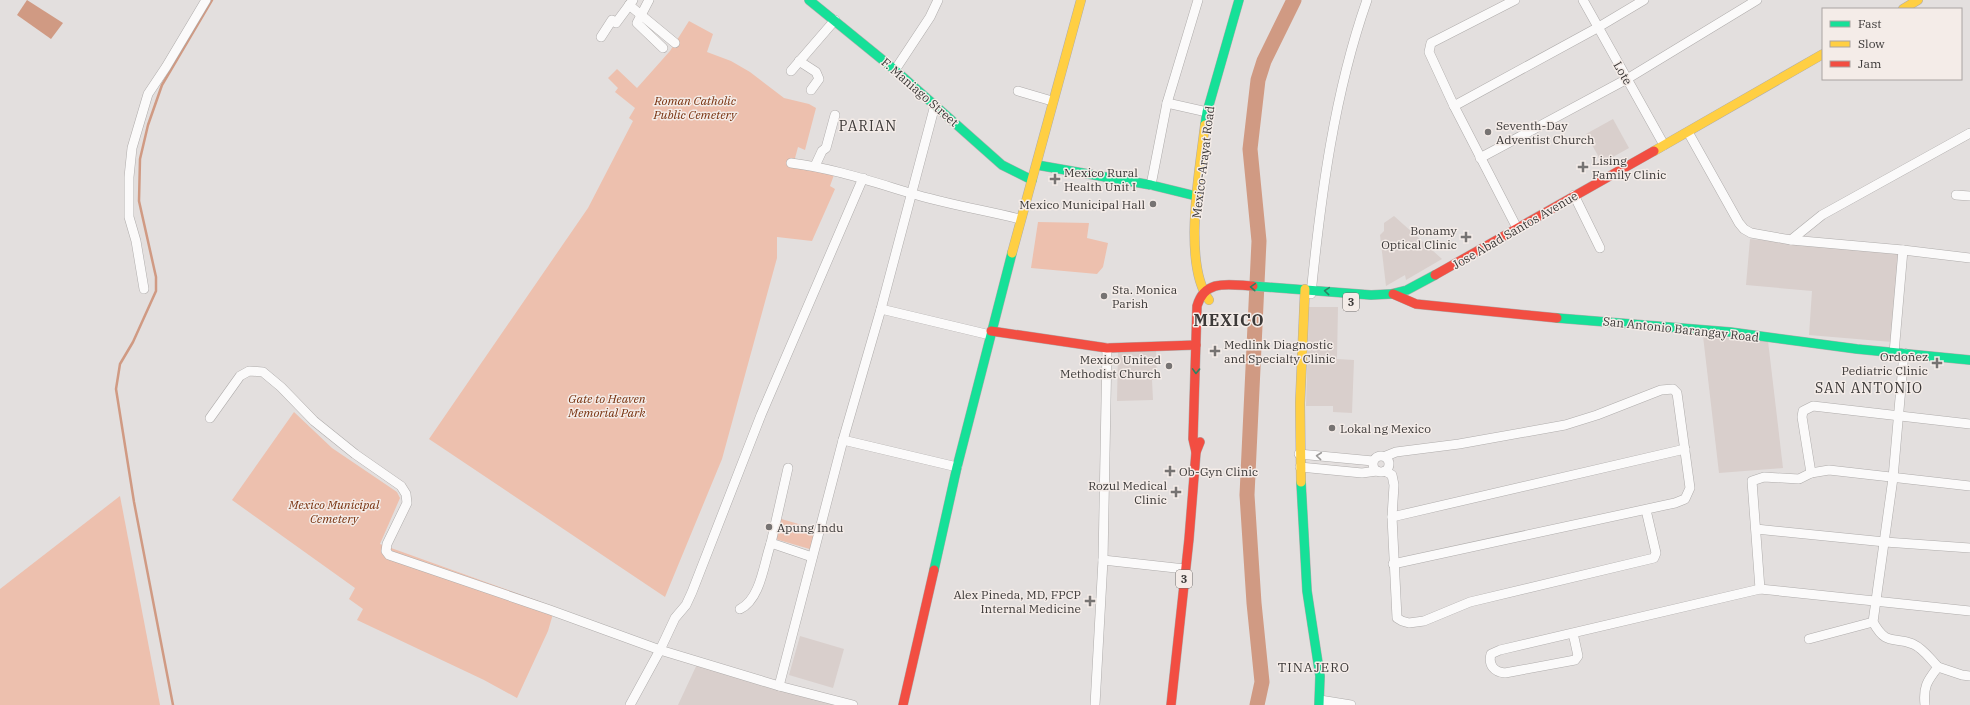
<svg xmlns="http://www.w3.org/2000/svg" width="1970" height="705" font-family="'IBM Plex Serif',serif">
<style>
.built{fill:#d9cfcc}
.green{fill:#edc0ae}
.water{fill:#d09a83}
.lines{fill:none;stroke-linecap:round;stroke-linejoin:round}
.stream{stroke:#d09a83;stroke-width:2.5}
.river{stroke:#d09a83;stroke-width:15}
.street-casing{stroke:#afacab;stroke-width:10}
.fast-casing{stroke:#afacab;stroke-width:10}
.slow-casing{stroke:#afacab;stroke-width:10}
.jam-casing{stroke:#afacab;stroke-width:10}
.street{stroke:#fbfafa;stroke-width:9}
.fast{stroke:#16e098;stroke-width:9}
.slow{stroke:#ffcf43;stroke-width:9}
.jam{stroke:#f24e42;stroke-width:9}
.oneway{stroke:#2b8463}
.oneway2{stroke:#9c9a99}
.poi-dot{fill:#767372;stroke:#f4ece8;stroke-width:1.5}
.labels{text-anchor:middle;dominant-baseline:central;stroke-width:3;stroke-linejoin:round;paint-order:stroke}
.shield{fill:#f4ece8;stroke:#736f6d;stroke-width:1}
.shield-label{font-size:11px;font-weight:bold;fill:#3c3938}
.street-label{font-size:12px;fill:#3c3938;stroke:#f4ece8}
.park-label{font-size:12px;font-style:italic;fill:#77310e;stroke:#f4ece8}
.poi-label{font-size:12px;fill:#3c3938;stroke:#f4ece8;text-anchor:start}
.neighbourhood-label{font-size:13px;letter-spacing:1px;fill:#3c3938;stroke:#f4ece8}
.quarter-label{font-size:14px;letter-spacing:1px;fill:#3c3938;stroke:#f4ece8}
.district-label{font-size:16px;font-weight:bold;letter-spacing:1px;fill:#3c3938;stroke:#f4ece8}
</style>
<rect width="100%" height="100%" fill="#e3dfde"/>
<g class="built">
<path d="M1613 119 1629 148 1602 163 1586 134Z"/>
<path d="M1394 216 1442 259 1406 280 1405 275 1386 286 1380 235 1384 231V223Z"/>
<path d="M1750 239 1900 252 1892 342 1809 335 1812 291 1746 285Z"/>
<path d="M1309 307H1338L1337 359 1354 360 1352 413 1333 412V406H1306Z"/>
<path d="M1703 336 1768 341 1783 468 1719 473Z"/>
<path d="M1156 348 1157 380H1152L1153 400 1117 401 1118 349Z"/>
<path d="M800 636 844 649 833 688 789 675Z"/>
<path d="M699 660 848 705H678Z"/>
</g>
<g class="green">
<path d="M689 21 713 34 707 52 731 61 750 72 784 98 809 104 816 108 805 150 798 147 794 162 835 172 830 186 835 189 812 241 777 237V258L722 459 665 597 429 439 588 208 633 121 629 118 635 108 615 92 618 88 608 78 617 69 637 88 670 51Z"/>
<path d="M1038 222 1089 223 1087 238 1108 243 1103 267 1097 274 1031 268Z"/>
<path d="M294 412 332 448 397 492 400 498 380 544 555 607 548 631 517 698 484 680 357 620 363 609 349 599 355 588 232 500Z"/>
<path d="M120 496 160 705H0V589Z"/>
<path d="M778 518 819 530 813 550 772 538Z"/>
</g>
<path class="water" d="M27 0 63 23 51 39 17 15Z"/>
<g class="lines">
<path class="stream" d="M173 705 134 502 116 389 120 364 133 342 156 291V277L139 201 140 159 148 125 162 85 212 0"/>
<path class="river" d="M1257 705 1262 682 1254 603 1247 495 1259 241 1250 149 1258 80 1264 61 1294 0"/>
<defs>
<g id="street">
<path d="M649 0 637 23 663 48"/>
<path d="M1515 0 1431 43 1429 52 1454 106 1517 228"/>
<path d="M1583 0 1664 145"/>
<path d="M629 5 675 43"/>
<path d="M601 37 612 20 616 23 633 0"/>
<path d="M799 61 816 72 819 79 811 90"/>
<path d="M895 70 930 17 938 0"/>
<path d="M791 71 835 20"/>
<path d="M1018 91 1052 101"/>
<path d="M1167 103 1207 112"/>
<path d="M1454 106 1597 28 1644 0"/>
<path d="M1688 132 1739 223 1744 229 1751 233 1791 240 1903 250 1970 258"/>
<path d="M1480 158 1627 79 1757 0"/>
<path d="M791 163C832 168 870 181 910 193 946 204 983 210 1020 219"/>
<path d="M815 166 822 151 826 148 835 115"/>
<path d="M1151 185 1167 103 1198 0"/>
<path d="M1574 195 1600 248"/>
<path d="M1956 195 1970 196"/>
<path d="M1791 240 1822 215 1970 133"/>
<path d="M144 289 136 241 129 217V177L132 148 148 94 166 67 206 0"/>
<path d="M1311 294C1321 195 1334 94 1367 0"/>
<path d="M881 309 990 335"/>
<path d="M1894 353 1903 250"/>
<path d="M1904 353 1893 478 1873 622C1887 647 1893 636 1913 644 1924 649 1930 659 1938 667 1927 681 1923 687 1925 705"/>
<path d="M210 418 240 376 249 371 263 372 281 387 314 421 355 454 401 486 406 494 407 503 387 544 386 551 389 555 550 610 660 650 779 686 853 705"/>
<path d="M843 440 957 467"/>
<path d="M1299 454 1373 461"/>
<circle cx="1381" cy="464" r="8"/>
<path d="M1386 456 1396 452 1459 444 1565 425 1597 415 1661 390 1673 389 1677 393 1690 488 1685 499 1675 503 1393 564"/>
<path d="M1300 467 1362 473 1377 471"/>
<path d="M788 468 771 543 812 557"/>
<path d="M1385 471 1392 475 1394 485 1392 517 1397 618 1402 621 1409 623 1424 621 1470 602 1654 558 1656 553 1646 510"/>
<path d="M1811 473 1802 417 1803 411 1813 406 1970 424"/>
<path d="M1392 517 1685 449"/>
<path d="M1756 529 1885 542 1970 548"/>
<path d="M1103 560 1185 569"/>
<path d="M1760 589 1752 481 1764 477 1799 479 1811 473 1829 470 1970 486"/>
<path d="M740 609C761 599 764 562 771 543"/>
<path d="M1573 633 1578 656 1575 660 1505 673C1494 672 1488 665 1491 654L1500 650 1760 589 1970 611"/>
<path d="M1809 639 1873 622"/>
<path d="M1938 667 1962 675 1970 676"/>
<path d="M779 686 843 440 881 309 935 105"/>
<path d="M1320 700 1351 705"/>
<path d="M630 705 660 650 675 618 686 605 692 592 761 415 863 178"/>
<path d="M1095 705 1103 560 1107 348"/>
</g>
<g id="fast">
<path d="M809 0 895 70 1002 165 1032 180"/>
<path d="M1205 125 1207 112 1239 0"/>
<path d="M1037 165 1151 185 1196 196"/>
<path d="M1253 286 1371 295 1391 294 1407 290 1435 275"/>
<path d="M1557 318 1730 332 1857 349 1970 360"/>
<path d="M1301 482 1307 591 1320 676 1319 705"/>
<path d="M934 570 957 467 1012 253"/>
</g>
<g id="slow">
<path d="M1903 9 1918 0"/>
<path d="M1205 125C1200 169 1182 263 1209 300"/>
<path d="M1654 151 1823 54"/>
<path d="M1012 253 1081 0"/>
<path d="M1301 482 1300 403 1305 289"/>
</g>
<g id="jam">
<path d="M1435 275 1654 151"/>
<path d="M1393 294 1416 304 1557 318"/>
<path d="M991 331 1107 348 1196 345"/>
<path d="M1196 452 1193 439 1197 306C1205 278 1230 285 1253 286"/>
<path d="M903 705 934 570"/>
<path d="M1171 705 1189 539 1196 452 1200 442"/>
</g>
</defs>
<use href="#street" class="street-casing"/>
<use href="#fast" class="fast-casing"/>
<use href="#slow" class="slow-casing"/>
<use href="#jam" class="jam-casing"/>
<use href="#street" class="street"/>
<use href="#fast" class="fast"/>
<use href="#slow" class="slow"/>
<use href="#jam" class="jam"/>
</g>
<defs><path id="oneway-chevron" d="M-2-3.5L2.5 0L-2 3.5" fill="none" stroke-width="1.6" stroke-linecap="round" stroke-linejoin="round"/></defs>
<g class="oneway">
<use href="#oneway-chevron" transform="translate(1253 287) rotate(-176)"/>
<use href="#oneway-chevron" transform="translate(1327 291) rotate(-175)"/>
<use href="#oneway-chevron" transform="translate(1196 371) rotate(92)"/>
</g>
<use class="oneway2" href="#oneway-chevron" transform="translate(1319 456) rotate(-174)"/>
<g class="poi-dot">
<circle cx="1488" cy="132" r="4"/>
<path d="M1581 161h4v4h4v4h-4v4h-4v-4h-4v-4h4z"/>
<path d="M1053 173h4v4h4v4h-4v4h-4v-4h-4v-4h4z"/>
<circle cx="1153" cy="204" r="4"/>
<path d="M1464 231h4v4h4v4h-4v4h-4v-4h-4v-4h4z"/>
<circle cx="1104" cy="296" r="4"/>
<path d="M1213 345h4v4h4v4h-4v4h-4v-4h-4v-4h4z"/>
<path d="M1935 357h4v4h4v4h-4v4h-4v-4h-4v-4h4z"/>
<circle cx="1169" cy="366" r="4"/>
<circle cx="1332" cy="428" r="4"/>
<path d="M1168 465h4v4h4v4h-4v4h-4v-4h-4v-4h4z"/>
<path d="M1174 486h4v4h4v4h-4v4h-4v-4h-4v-4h4z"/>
<circle cx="769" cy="527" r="4"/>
<path d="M1088 595h4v4h4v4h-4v4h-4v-4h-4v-4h4z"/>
</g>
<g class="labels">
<g class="shield">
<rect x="1343" y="293" width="16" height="18" rx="3"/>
<rect x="1176" y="570" width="16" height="18" rx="3"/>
</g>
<g class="shield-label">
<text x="1351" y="302">3</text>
<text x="1184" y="579">3</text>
</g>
<g class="street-label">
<text transform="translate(1623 73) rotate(60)">Lote</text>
<text transform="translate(920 92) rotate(41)">F. Maniago Street</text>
<text transform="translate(1203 162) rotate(-83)">Mexico-Arayat Road</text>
<text transform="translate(1515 230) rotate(-30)">Jose Abad Santos Avenue</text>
<text transform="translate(1681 329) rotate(6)">San Antonio Barangay Road</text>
</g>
<g class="park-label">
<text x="695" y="100">Roman Catholic<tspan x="695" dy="14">Public Cemetery</tspan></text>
<text x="607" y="398">Gate to Heaven<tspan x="607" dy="14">Memorial Park</tspan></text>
<text x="334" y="504">Mexico Municipal<tspan x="334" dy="14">Cemetery</tspan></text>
</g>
<g class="poi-label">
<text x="1496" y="125">Seventh-Day<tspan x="1496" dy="14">Adventist Church</tspan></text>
<text x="1592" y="160">Lising<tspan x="1592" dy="14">Family Clinic</tspan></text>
<text x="1064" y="172">Mexico Rural<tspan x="1064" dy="14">Health Unit I</tspan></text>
<text x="1145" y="204" text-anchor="end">Mexico Municipal Hall</text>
<text x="1457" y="230" text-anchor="end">Bonamy<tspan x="1457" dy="14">Optical Clinic</tspan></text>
<text x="1112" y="289">Sta. Monica<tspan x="1112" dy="14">Parish</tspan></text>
<text x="1224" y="344">Medlink Diagnostic<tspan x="1224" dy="14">and Specialty Clinic</tspan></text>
<text x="1928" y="356" text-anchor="end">Ordoñez<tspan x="1928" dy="14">Pediatric Clinic</tspan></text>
<text x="1161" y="359" text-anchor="end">Mexico United<tspan x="1161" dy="14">Methodist Church</tspan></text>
<text x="1340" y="428">Lokal ng Mexico</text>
<text x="1179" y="471">Ob-Gyn Clinic</text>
<text x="1167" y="485" text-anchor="end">Rozul Medical<tspan x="1167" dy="14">Clinic</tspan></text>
<text x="777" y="527">Apung Indu</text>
<text x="1081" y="594" text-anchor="end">Alex Pineda, MD, FPCP<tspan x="1081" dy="14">Internal Medicine</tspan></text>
</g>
<g class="neighbourhood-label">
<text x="1314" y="667">TINAJERO</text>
</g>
<g class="quarter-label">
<text x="868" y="126">PARIAN</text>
<text x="1869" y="388">SAN ANTONIO</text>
</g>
<g class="district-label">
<text x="1229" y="320">MEXICO</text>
</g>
</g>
<rect x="1822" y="8" width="140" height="72" fill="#f4ece8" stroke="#aaa4a2"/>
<rect x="1830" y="21" width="20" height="6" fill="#16e098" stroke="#aaa4a2"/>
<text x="1858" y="28" font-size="12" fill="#3c3938">Fast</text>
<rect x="1830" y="41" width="20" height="6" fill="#ffcf43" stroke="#aaa4a2"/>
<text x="1858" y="48" font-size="12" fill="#3c3938">Slow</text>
<rect x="1830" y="61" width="20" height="6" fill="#f24e42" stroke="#aaa4a2"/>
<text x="1858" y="68" font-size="12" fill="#3c3938">Jam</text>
</svg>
